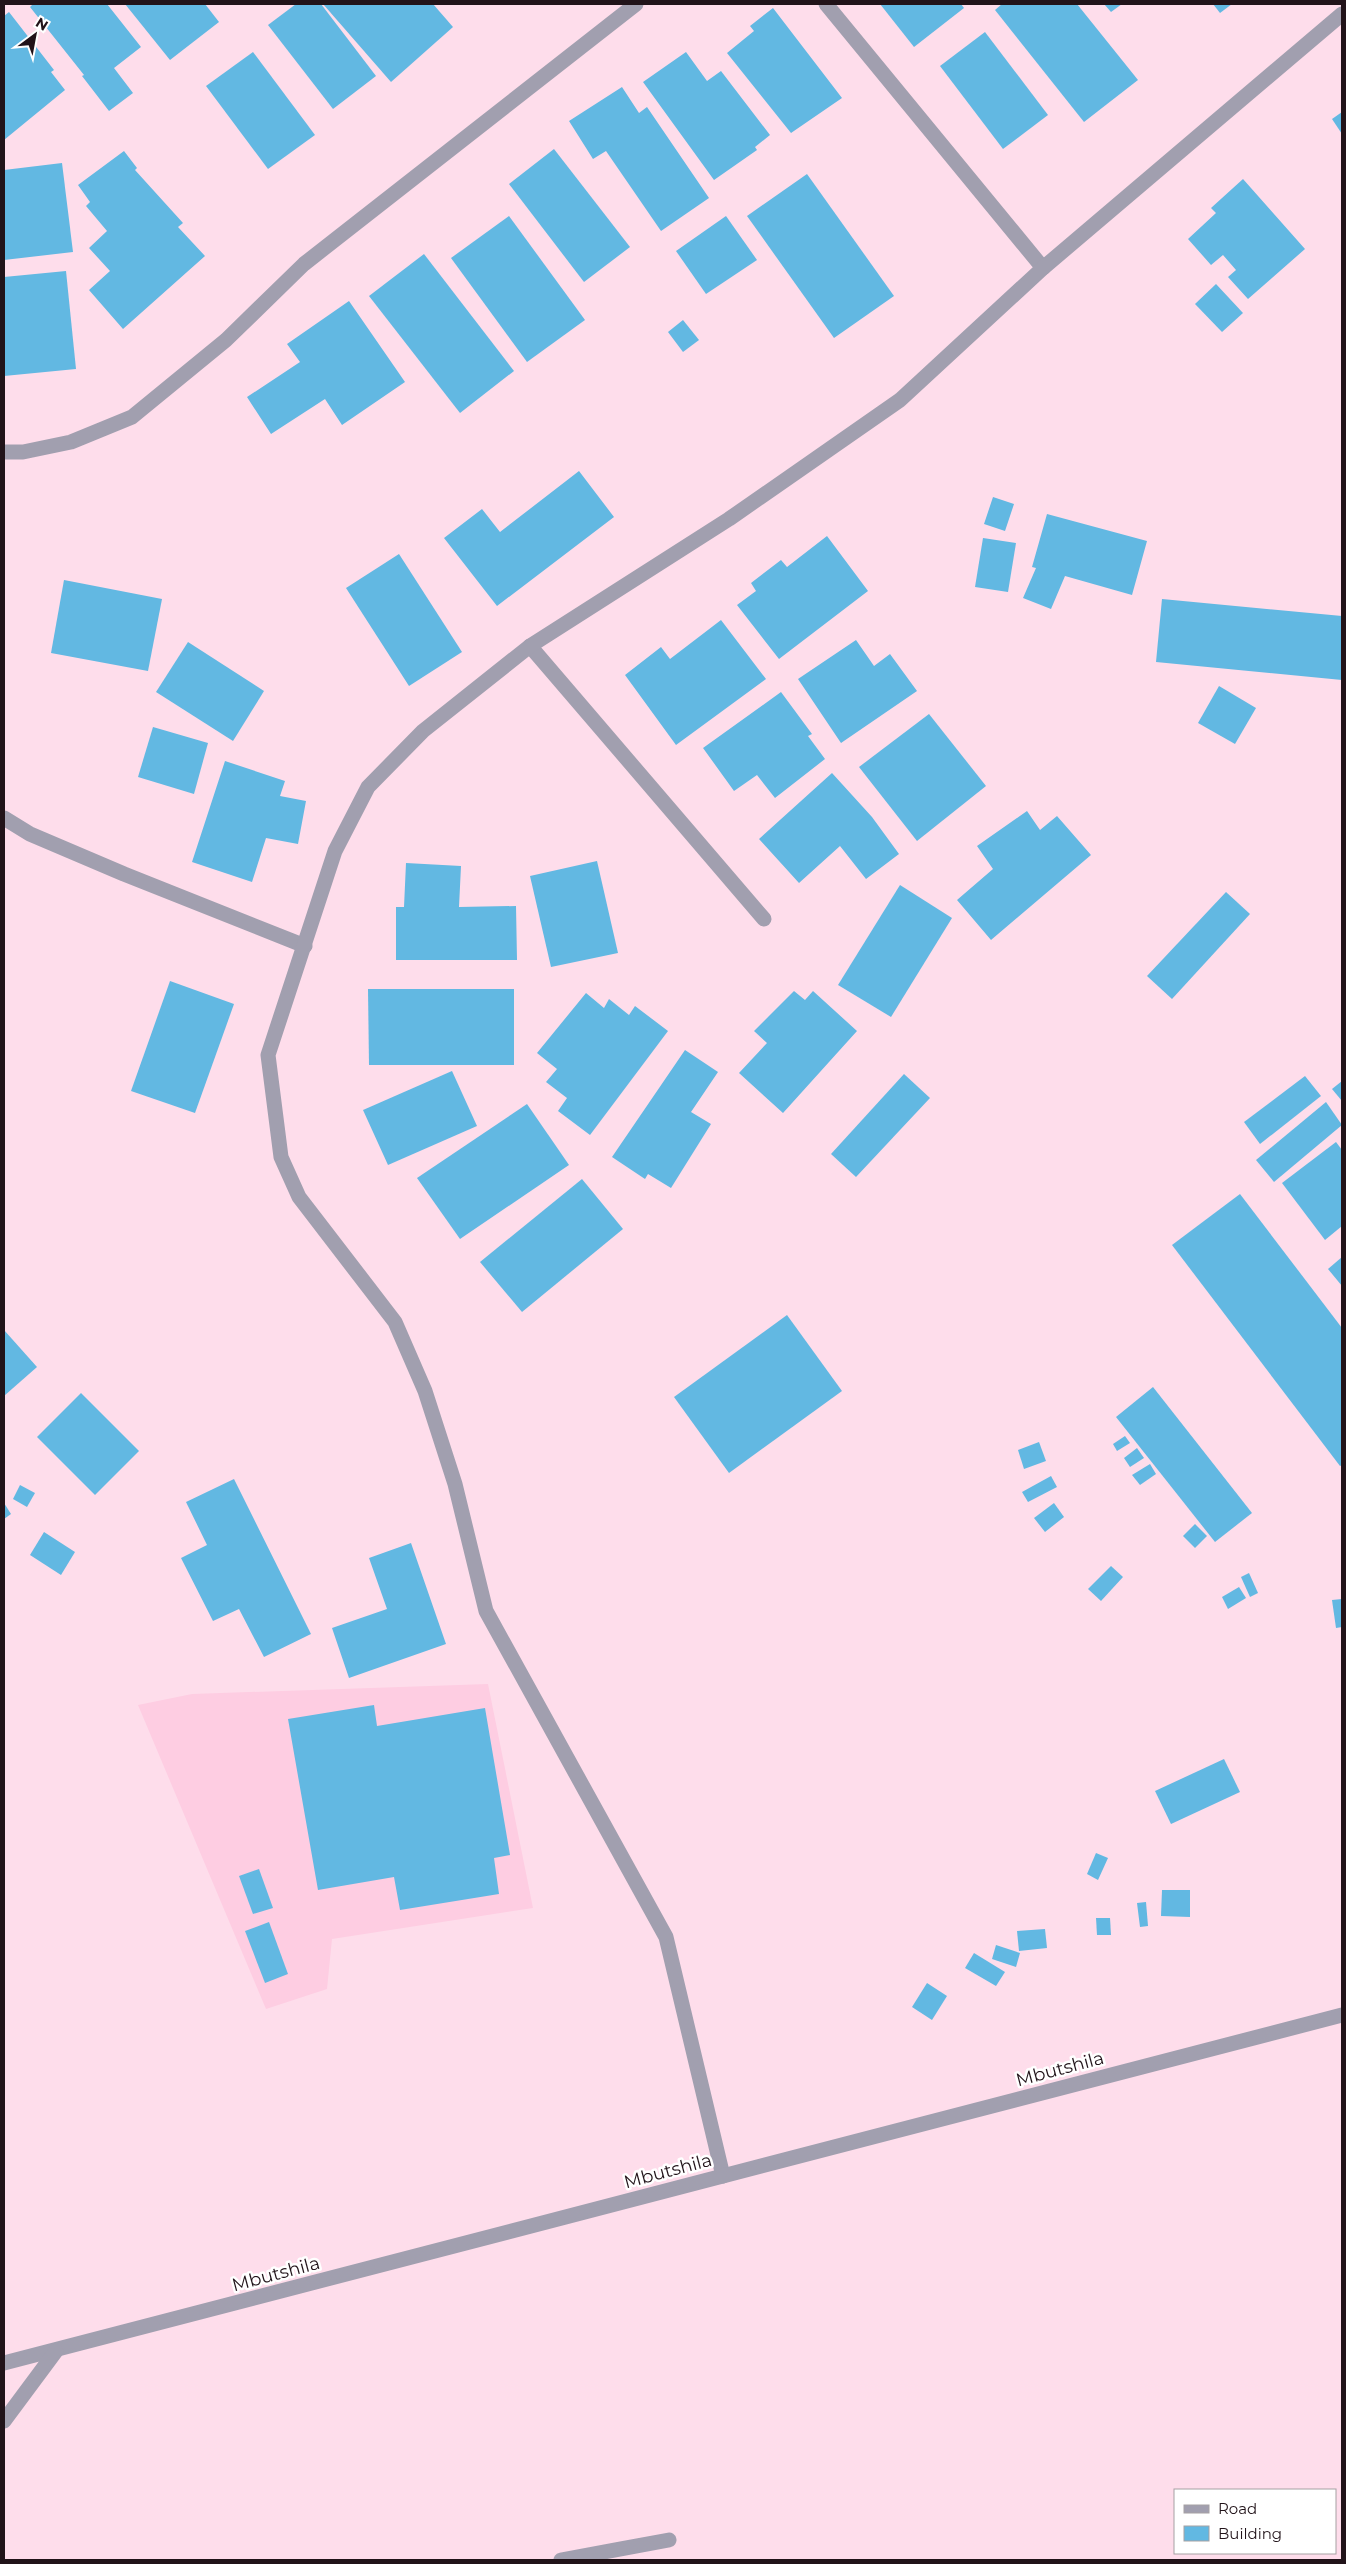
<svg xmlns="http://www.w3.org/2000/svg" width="1346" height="2564" font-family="Montserrat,sans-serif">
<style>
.built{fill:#fecde2}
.building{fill:#62b8e2}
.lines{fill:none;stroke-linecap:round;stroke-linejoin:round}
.minor{stroke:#a19faf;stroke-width:15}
.labels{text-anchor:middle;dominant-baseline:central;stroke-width:5;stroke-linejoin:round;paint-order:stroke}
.street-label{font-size:18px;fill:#211319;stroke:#fff}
</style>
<rect width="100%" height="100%" fill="#feddeb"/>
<path class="built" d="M488 1684 533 1908 332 1939 327 1989 266 2009 138 1705 192 1694Z"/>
<g class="building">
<path d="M33 4H107L141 47 114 68 133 93 109 111 82 76 84 75 30 7Z"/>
<path d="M125 4H205L219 22 170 60Z"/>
<path d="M296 4H321L376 76 333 109 268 25Z"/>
<path d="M323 4H433L453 27 391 82Z"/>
<path d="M880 4H961L964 8 914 47Z"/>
<path d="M1002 4H1077L1138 80 1084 122 995 10Z"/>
<path d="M1104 4H1122L1111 12Z"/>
<path d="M1213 4H1232L1220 13Z"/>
<path d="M773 8 842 98 791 133 727 53 754 31 750 26Z"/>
<path d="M9 12 54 70 51 72 65 90 4 140V16Z"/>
<path d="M985 32 1048 115 1003 149 940 66Z"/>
<path d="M253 52 315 135 268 169 206 86Z"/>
<path d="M686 52 707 81 721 71 770 135 755 147 757 150 714 180 643 82Z"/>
<path d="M622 87 639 113 647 107 709 198 661 231 606 151 593 159 569 121Z"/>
<path d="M1342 112V134L1332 119Z"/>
<path d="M554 149 630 247 584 282 509 184Z"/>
<path d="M124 151 137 168 135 170 183 223 178 227 205 256 123 329 89 290 110 271 89 248 107 231 86 206 90 202 78 185Z"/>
<path d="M62 163 73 252 4 260V170Z"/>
<path d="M807 174 894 296 834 338 747 216Z"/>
<path d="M1243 179 1305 249 1248 299 1228 277 1236 270 1223 255 1211 265 1188 239 1216 213 1211 208Z"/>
<path d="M509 216 585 320 527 362 451 258Z"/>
<path d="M726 216 757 260 706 294 676 251Z"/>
<path d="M424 254 514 371 460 413 369 296Z"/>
<path d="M66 271 76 369 4 376V277Z"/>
<path d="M1216 284 1243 313 1222 332 1195 304Z"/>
<path d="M349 301 405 382 342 425 325 399 271 434 247 397 300 362 287 344Z"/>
<path d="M683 320 699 340 683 352 668 332Z"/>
<path d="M579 471 614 517 497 606 444 538 482 509 500 532Z"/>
<path d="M993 497 1014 504 1005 531 984 524Z"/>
<path d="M1047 514 1147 541 1132 595 1065 576 1051 609 1023 598 1036 568 1032 567Z"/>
<path d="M827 536 868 591 779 659 737 605 756 591 751 583 781 560 787 567Z"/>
<path d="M983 538 1016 543 1008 592 975 587Z"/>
<path d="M399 554 462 652 409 686 346 588Z"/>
<path d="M64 580 162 599 148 671 51 653Z"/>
<path d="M1162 599 1342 616V680L1156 662Z"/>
<path d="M721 620 766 679 676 745 625 675 661 647 670 659Z"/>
<path d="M856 640 874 666 890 654 917 691 841 743 798 679Z"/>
<path d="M188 642 264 691 233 741 156 692Z"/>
<path d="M1219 686 1256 708 1235 744 1198 723Z"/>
<path d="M781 692 812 734 808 736 825 759 775 798 757 775 734 791 703 748Z"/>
<path d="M929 714 986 786 917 841 859 767Z"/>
<path d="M153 727 208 743 194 794 138 777Z"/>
<path d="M225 761 285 781 280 796 306 801 298 844 266 838 252 882 192 862Z"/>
<path d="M832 773 872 817 899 854 866 879 840 846 799 883 759 839Z"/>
<path d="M1027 811 1040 830 1057 816 1091 855 991 940 957 900 993 869 977 846Z"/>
<path d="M597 861 618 953 551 967 530 876Z"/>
<path d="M406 863 461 866 459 907 516 906 517 960H396V907H404Z"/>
<path d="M900 885 952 918 891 1017 838 985Z"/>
<path d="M1226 892 1250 914 1172 999 1147 976Z"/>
<path d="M170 981 234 1004 195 1113 131 1091Z"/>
<path d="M368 989H514V1065H369Z"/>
<path d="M794 991 805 1000 813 991 857 1031 783 1113 739 1073 767 1043 754 1031Z"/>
<path d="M586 993 604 1008 609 999 629 1015 635 1006 668 1031 590 1135 558 1111 567 1098 546 1082 557 1069 537 1053Z"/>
<path d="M685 1050 718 1072 691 1112 711 1124 671 1188 648 1174 645 1179 612 1157Z"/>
<path d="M452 1071 477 1126 388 1165 363 1110Z"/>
<path d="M904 1074 930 1098 856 1177 831 1154Z"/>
<path d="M1305 1076 1321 1096 1260 1144 1244 1122Z"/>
<path d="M1342 1081V1101L1332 1089Z"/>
<path d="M1326 1102 1342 1125 1274 1182 1256 1160Z"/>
<path d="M527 1104 569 1165 460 1239 417 1178Z"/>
<path d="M1336 1142 1342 1150V1226L1325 1240 1282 1183Z"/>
<path d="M582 1179 623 1229 522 1312 480 1262Z"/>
<path d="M1240 1194 1342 1328V1465L1340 1466 1172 1245Z"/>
<path d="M1342 1257V1286L1328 1269Z"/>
<path d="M787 1315 842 1391 729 1473 674 1397Z"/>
<path d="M4 1330 37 1367 4 1396Z"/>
<path d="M1153 1387 1252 1513 1215 1542 1116 1417Z"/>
<path d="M81 1393 139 1451 95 1495 37 1437Z"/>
<path d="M1125 1436 1130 1443 1117 1451 1113 1444Z"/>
<path d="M1039 1442 1046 1461 1024 1469 1018 1450Z"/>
<path d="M1137 1448 1144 1458 1130 1467 1124 1458Z"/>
<path d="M1150 1464 1156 1474 1140 1485 1132 1475Z"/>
<path d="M1051 1476 1057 1487 1028 1502 1022 1492Z"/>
<path d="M234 1479 311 1634 264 1657 239 1609 213 1621 181 1558 207 1545 186 1502Z"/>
<path d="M20 1485 35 1493 27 1507 13 1499Z"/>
<path d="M4 1503 11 1514 4 1519Z"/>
<path d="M1054 1503 1064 1517 1045 1532 1034 1518Z"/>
<path d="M1195 1524 1207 1536 1195 1548 1183 1536Z"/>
<path d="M44 1532 75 1552 61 1575 30 1555Z"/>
<path d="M411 1543 446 1644 349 1678 332 1628 387 1609 369 1558Z"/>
<path d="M1111 1566 1123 1577 1101 1601 1088 1589Z"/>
<path d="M1249 1573 1258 1593 1250 1597 1241 1577Z"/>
<path d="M1239 1587 1246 1598 1228 1609 1222 1597Z"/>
<path d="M1342 1599V1627L1336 1628 1332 1600Z"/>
<path d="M374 1705 377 1726 485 1708 510 1855 494 1858 499 1894 400 1910 394 1877 318 1890 288 1719Z"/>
<path d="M1224 1759 1240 1792 1171 1824 1155 1791Z"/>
<path d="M1096 1853 1108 1858 1098 1880 1087 1874Z"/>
<path d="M259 1869 273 1908 253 1914 239 1876Z"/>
<path d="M1162 1890H1190V1917L1161 1916Z"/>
<path d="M1146 1902 1148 1926 1140 1927 1137 1903Z"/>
<path d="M1096 1918H1110L1111 1935H1097Z"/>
<path d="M269 1922 288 1974 265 1983 245 1931Z"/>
<path d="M1045 1929 1047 1948 1019 1951 1017 1931Z"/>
<path d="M996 1945 1020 1953 1016 1967 992 1959Z"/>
<path d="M974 1953 1005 1972 996 1986 965 1968Z"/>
<path d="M927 1983 947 1996 932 2020 912 2007Z"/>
</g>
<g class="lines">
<g class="minor">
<path d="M826 4 1043 268"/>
<path d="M4 452H23L71 442 132 417 226 340 304 264 636 4"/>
<path d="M530 646 764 919"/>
<path d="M4 818 30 834 124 874 305 946"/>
<path d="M723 2176 666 1937 486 1611 455 1484 425 1391 395 1322 299 1197 281 1157 268 1055 335 851 368 787 423 731 530 646 729 519 900 400 1043 268 1342 14"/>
<path d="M4 2363 1342 2015"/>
<path d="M4 2421 56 2351"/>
<path d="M561 2560 669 2540"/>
</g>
</g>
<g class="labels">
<g class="street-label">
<text transform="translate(1060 2069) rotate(-15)">Mbutshila</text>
<text transform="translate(668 2171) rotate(-15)">Mbutshila</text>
<text transform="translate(276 2274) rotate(-15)">Mbutshila</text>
</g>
</g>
<rect width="1346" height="2564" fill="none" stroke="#211319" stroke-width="10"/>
<rect x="1174" y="2489" width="162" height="65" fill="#ffffff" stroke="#a6a1a3"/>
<rect x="1184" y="2505" width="25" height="8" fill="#a19faf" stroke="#a6a1a3"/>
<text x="1218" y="2514" font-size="15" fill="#211319">Road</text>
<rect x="1184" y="2526" width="25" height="15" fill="#62b8e2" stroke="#a6a1a3"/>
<text x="1218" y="2539" font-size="15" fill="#211319">Building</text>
<g transform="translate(35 35) rotate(32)" stroke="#ffffff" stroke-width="4" paint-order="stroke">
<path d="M0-4L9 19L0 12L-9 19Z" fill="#211319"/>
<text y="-8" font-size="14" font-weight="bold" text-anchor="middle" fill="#211319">N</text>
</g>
</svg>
